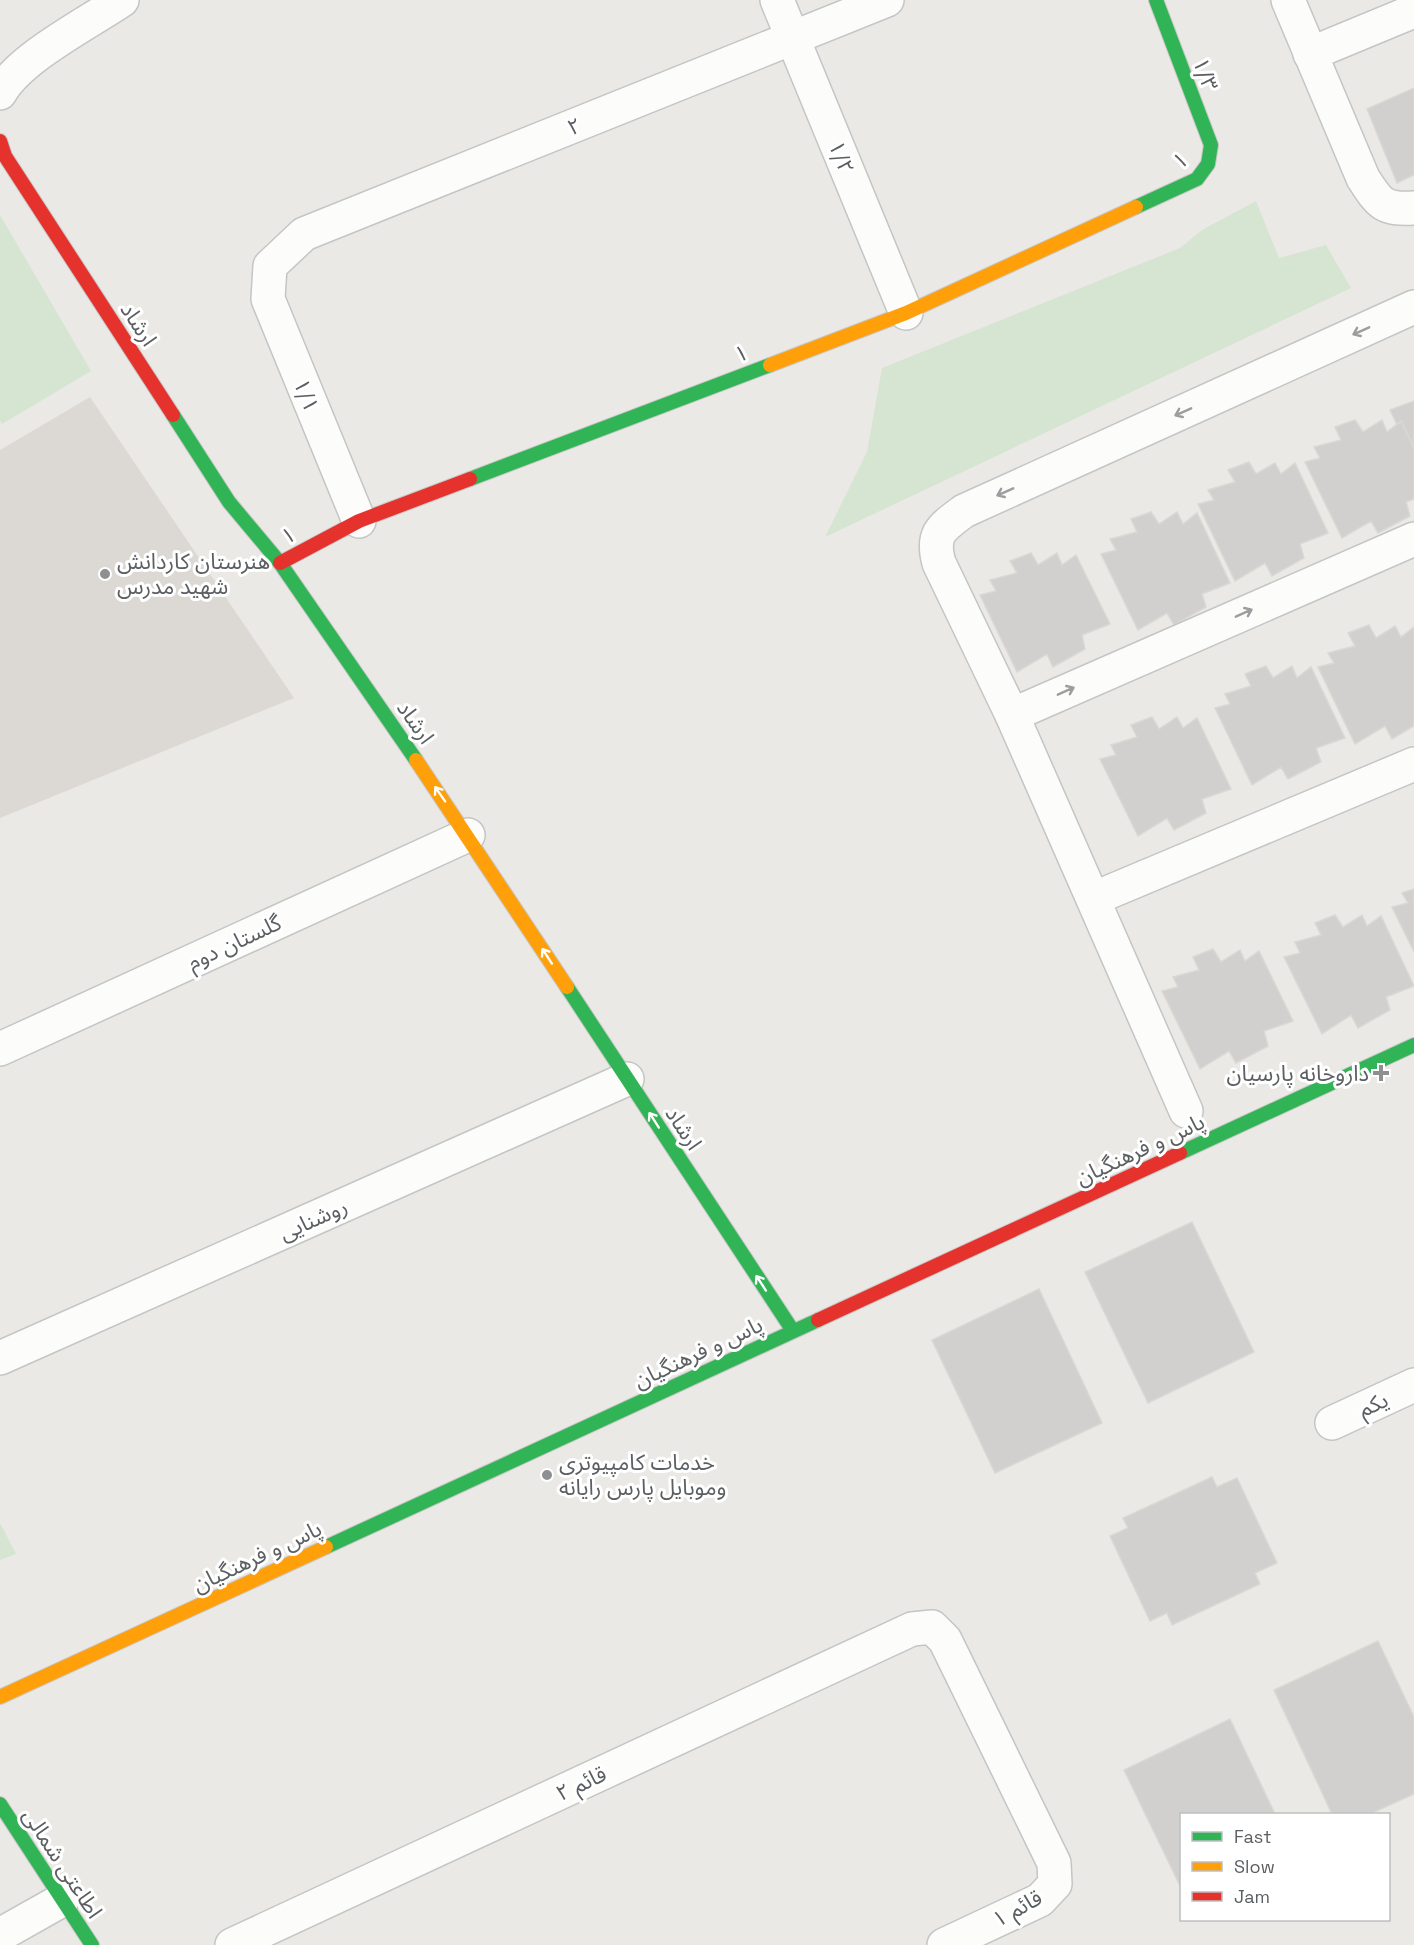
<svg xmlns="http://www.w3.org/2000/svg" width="1414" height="1945" font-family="'Space Grotesk','Noto Sans Arabic',sans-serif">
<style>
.education{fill:#dcd9d5}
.green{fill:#d5e5d2}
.building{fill:#d1d0ce;stroke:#d9d8d4;stroke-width:1.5}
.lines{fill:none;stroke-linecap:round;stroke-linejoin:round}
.street-casing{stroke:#c4c5c5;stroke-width:36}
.fast-casing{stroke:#c7c7c7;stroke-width:16}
.slow-casing{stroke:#c7c7c7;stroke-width:16}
.jam-casing{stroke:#c7c7c7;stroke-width:16}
.street{stroke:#fcfcfb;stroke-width:33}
.fast{stroke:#30b455;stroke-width:14}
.slow{stroke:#ff9f0a;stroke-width:14}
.jam{stroke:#e5322d;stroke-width:14}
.oneway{stroke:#9b9e9f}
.oneway2{stroke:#fff}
.poi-dot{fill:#8d8f90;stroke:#fff;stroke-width:2}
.labels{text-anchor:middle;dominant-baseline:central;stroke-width:6;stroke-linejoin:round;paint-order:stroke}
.street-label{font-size:22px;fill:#5b5f62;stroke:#fff}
.poi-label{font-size:22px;fill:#5b5f62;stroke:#fff;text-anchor:start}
</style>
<rect width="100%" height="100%" fill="#eae9e5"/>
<path class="education" d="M90 397 294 698 0 818V450Z"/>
<g class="green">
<path d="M1256 201 1279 258 1326 245 1351 288 825 537 867 452 882 368 1180 248 1202 230Z"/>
<path d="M0 215 91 371 2 424 0 421Z"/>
<path d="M0 1523 16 1554 0 1560Z"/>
</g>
<g class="building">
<path d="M1414 88V175L1397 183 1367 109Z"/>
<path d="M1414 401V461L1390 410Z"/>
<path d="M1355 420 1363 432 1382 420 1387 432 1401 421 1414 448V499L1406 502 1410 516 1378 533 1371 521 1342 538 1305 462 1320 458 1314 447 1341 440 1335 427Z"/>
<path d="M1249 462 1256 474 1275 463 1281 474 1295 463 1328 533 1300 544 1304 558 1272 576 1265 563 1235 581 1198 504 1214 500 1208 490 1235 482 1228 470Z"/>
<path d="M1151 512 1159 524 1177 512 1183 524 1197 513 1230 583 1202 594 1206 607 1174 625 1167 613 1138 630 1101 554 1116 550 1110 539 1137 532 1131 519Z"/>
<path d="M1031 553 1038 565 1057 553 1062 565 1076 555 1110 624 1082 635 1085 649 1053 667 1047 654 1017 672 980 595 996 591 990 580 1017 573 1010 561Z"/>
<path d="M1369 625 1376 638 1395 626 1401 637 1414 627V726L1392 739 1385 726 1355 744 1318 667 1334 663 1328 653 1355 646 1348 633Z"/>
<path d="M1266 666 1273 678 1292 666 1297 678 1311 667 1345 738 1316 748 1321 762 1288 779 1281 767 1252 785 1215 708 1230 704 1225 694 1251 686 1245 674Z"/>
<path d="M1152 717 1159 729 1177 717 1183 728 1197 718 1231 789 1202 799 1206 813 1174 830 1167 818 1138 836 1100 759 1116 755 1111 745 1137 737 1131 725Z"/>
<path d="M1414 889V952L1392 907 1408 903 1402 893Z"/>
<path d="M1335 915 1343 927 1362 915 1367 926 1381 916 1414 986 1386 997 1390 1010 1358 1028 1351 1015 1322 1034 1284 957 1300 953 1295 942 1321 935 1315 923Z"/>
<path d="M1213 949 1221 962 1240 950 1245 961 1259 951 1293 1021 1264 1031 1268 1046 1236 1063 1229 1051 1200 1069 1162 991 1178 987 1173 977 1199 970 1193 957Z"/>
<path d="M1192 1222 1254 1352 1148 1403 1085 1272Z"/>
<path d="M1039 1289 1102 1423 995 1473 932 1340Z"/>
<path d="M1212 1477 1217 1487 1237 1478 1277 1563 1255 1573 1260 1584 1172 1625 1167 1613 1150 1621 1110 1536 1128 1528 1123 1518Z"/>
<path d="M1378 1641 1414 1717V1794L1370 1814H1332L1274 1690Z"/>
<path d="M1230 1719 1275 1814H1182V1890L1124 1770Z"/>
</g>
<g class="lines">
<defs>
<g id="street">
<path d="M777 0 906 313"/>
<path d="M1288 0 1363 178C1379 203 1383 210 1414 208"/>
<path d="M1310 54 1414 11"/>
<path d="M0 93C19 58 88 23 122 0"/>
<path d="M359 521 268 299 270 266 304 234 887 0"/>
<path d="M1012 715 1414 539"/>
<path d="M1095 898 1414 764"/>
<path d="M0 1049 468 835"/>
<path d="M1186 1111 1012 715 939 563C931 534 941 528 964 511L1414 307"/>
<path d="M0 1358 627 1079"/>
<path d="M1332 1423 1414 1385"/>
<path d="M0 1935 62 1900"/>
<path d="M232 1945 912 1629 932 1627 945 1640 1054 1863 1055 1884 1040 1900 944 1945"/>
</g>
<g id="fast">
<path d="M1136 207 1197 179 1208 164 1211 145 1156 0"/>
<path d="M173 415 229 502 280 563 416 760"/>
<path d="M470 479 770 365"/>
<path d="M567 987 793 1331"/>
<path d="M1180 1153 1414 1045"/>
<path d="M326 1547 818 1320"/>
<path d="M0 1804 92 1945"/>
</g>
<g id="slow">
<path d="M770 365 906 313 1136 207"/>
<path d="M416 760 567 987"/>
<path d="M0 1697 326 1547"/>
</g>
<g id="jam">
<path d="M0 141 5 156 173 415"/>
<path d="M280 563 359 521 470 479"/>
<path d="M818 1320 1180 1153"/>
</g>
</defs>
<use href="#street" class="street-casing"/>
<use href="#fast" class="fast-casing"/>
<use href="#slow" class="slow-casing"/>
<use href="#jam" class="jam-casing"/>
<use href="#street" class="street"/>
<use href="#fast" class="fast"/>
<use href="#slow" class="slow"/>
<use href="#jam" class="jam"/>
</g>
<defs><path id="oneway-shaft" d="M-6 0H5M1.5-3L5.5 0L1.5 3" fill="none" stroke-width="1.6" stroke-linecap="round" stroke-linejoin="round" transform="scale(1.5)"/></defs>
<g class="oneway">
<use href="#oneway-shaft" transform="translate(1361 331) rotate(156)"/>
<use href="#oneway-shaft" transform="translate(1183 412) rotate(156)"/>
<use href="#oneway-shaft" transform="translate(1005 492) rotate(156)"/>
<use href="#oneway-shaft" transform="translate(1244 613) rotate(-24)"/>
<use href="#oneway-shaft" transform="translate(1066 691) rotate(-24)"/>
</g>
<g class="oneway2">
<use href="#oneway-shaft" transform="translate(440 794) rotate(-125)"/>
<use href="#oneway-shaft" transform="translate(547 956) rotate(-123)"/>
<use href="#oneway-shaft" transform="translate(654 1120) rotate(-123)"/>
<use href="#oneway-shaft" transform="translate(761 1283) rotate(-123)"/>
</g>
<g class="poi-dot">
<circle cx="105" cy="574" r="6"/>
<path d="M1378 1064h6v6h6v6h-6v6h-6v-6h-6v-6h6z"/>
<circle cx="547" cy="1475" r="6"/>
</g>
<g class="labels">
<g class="street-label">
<text transform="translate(1206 74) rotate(69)">۱/۳</text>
<text transform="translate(574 126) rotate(-22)">۲</text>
<text transform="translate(842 157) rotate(68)">۱/۲</text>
<text transform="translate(1180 160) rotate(-37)">۱</text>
<text transform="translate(139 324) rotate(57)">ارشاد</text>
<text transform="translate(741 353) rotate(-21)">۱</text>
<text transform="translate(307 395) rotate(68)">۱/۱</text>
<text transform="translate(288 535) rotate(-28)">۱</text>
<text transform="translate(416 722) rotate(55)">ارشاد</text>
<text transform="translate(234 942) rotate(-25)">گلستان دوم</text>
<text transform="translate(684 1128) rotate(57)">ارشاد</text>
<text transform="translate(1140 1149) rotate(-25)">پاس و فرهنگیان</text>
<text transform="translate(313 1219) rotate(-24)">روشنایی</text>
<text transform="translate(698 1352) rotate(-25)">پاس و فرهنگیان</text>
<text transform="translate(1373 1404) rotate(-25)">یکم</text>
<text transform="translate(257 1556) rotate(-25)">پاس و فرهنگیان</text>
<text transform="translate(581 1783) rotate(-25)">قائم ۲</text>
<text transform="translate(63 1863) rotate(57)">اطاعتی شمالی</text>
<text transform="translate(1017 1908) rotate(-29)">قائم ۱</text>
</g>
<g class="poi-label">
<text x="117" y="561">هنرستان کاردانش<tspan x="117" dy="25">شهید مدرس</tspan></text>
<text x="1369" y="1073" text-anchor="end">داروخانه پارسیان</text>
<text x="559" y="1462">خدمات کامپیوتری<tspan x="559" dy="25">وموبایل پارس رایانه</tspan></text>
</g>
</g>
<rect x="1180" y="1813" width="210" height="108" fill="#ffffff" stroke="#bdbfc0" stroke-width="1.5"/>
<rect x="1192" y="1832" width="30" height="9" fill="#30b455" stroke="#bdbfc0" stroke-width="1.5"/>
<text x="1234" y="1843" font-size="18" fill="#5b5f62">Fast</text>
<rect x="1192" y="1862" width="30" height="9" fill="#ff9f0a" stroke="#bdbfc0" stroke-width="1.5"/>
<text x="1234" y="1873" font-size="18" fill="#5b5f62">Slow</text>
<rect x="1192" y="1892" width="30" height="9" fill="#e5322d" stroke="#bdbfc0" stroke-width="1.5"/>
<text x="1234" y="1903" font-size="18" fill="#5b5f62">Jam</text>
</svg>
